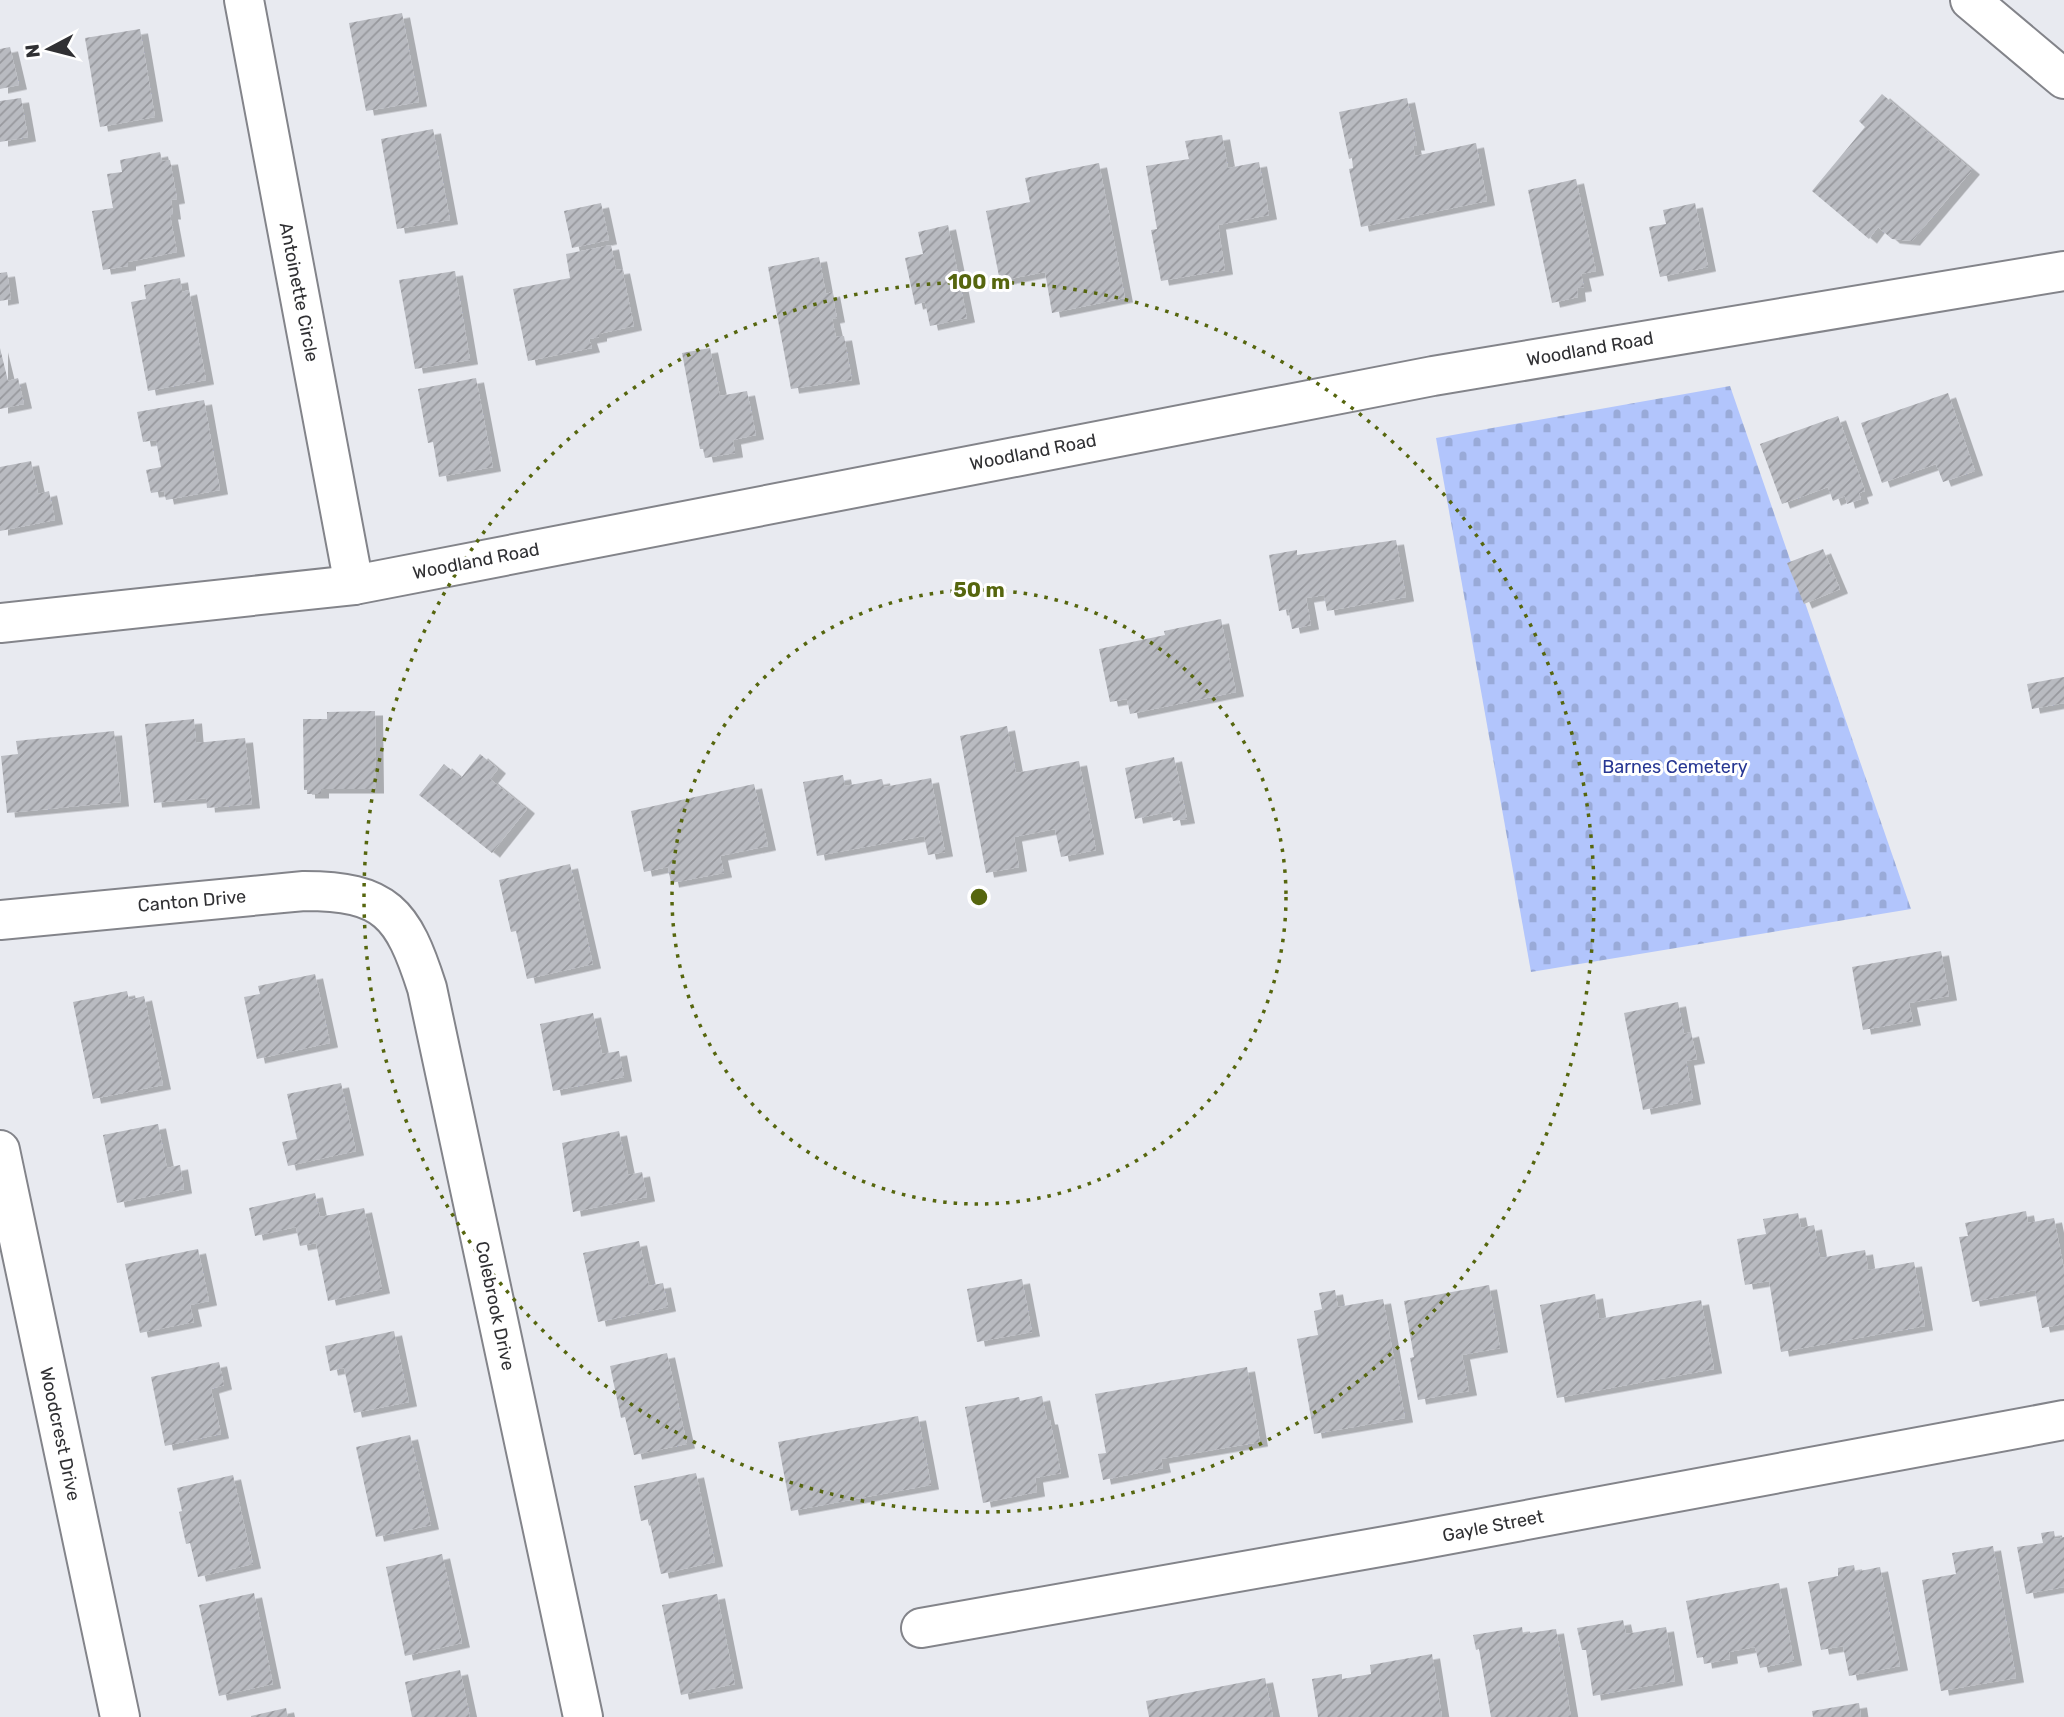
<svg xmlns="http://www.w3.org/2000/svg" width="2064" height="1717" font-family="Rubik,sans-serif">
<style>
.cemetery{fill:url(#cemetery-stones)}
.building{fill:url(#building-hatch);filter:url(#shadow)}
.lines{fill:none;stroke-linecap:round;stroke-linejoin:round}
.minor-casing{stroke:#83848a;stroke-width:42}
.major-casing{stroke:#83848a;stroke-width:42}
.minor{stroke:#fff;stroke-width:38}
.major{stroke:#fff;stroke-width:38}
.ring{fill:none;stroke:#56660e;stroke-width:3.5;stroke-dasharray:3.5 7}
.labels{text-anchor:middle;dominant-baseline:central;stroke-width:6;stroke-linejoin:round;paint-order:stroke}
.street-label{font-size:18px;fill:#303033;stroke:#fff}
.park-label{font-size:18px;fill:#273793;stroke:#fff}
.centre{fill:#56660e;stroke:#fff;stroke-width:3.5}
.ring-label{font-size:21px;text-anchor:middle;font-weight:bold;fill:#56660e;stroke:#fff;stroke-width:6;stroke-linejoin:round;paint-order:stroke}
</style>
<defs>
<pattern id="cemetery-stones" width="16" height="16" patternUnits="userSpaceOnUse" patternTransform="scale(1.75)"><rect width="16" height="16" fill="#b2c5fc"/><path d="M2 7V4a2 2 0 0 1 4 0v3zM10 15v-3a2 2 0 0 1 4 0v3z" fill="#99aad8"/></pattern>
<pattern id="building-hatch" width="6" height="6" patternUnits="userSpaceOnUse" patternTransform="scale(1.75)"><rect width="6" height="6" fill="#b9bbc1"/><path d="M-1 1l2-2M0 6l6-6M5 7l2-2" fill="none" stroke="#97989d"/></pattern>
<filter id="shadow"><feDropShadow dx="8" dy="4.5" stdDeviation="0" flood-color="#0004"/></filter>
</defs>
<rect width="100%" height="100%" fill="#e8eaf0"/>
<path class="cemetery" d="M1730 386 1911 909 1531 972 1436 438Z"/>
<g class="building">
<path d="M402 13 419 102 366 111 349 23Z"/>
<path d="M140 29 155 117 100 127 85 38Z"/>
<path d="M10 47 19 85 0 89V49Z"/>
<path d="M1882 94 1972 170 1912 241 1892 239 1878 227 1869 239 1812 191 1865 127 1859 121Z"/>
<path d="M21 98 28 137 0 142V101Z"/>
<path d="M1407 98 1417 146H1413L1415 156 1476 143 1487 201 1361 227 1349 169 1353 168 1352 158 1349 159 1339 112Z"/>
<path d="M433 129 450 220 397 229 381 139Z"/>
<path d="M1222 135 1228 168 1259 162 1269 215 1218 225 1225 270 1161 281 1151 230 1157 229 1146 166 1189 159 1185 141Z"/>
<path d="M160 152 162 161 170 160 177 199 171 200 173 215H170L177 252 128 262V266L103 270 92 211 113 208 107 174 122 172 120 160Z"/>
<path d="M1099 163 1125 298 1052 313 1045 272 1000 281 986 211 1030 202 1025 178Z"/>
<path d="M1576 179 1596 271 1581 274 1584 287 1577 288 1578 297 1552 303 1528 190Z"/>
<path d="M601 203 609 240 572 248 564 211Z"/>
<path d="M1695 203 1708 267 1660 277 1649 227 1666 224 1663 210Z"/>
<path d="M948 225 967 318 930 326 925 302 915 305 905 258 923 254 918 232Z"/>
<path d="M611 245 616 270 622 269 634 326 599 334V337L589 339 592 348 528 361 513 289 570 278 566 254Z"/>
<path d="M819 257 826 294 832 292 837 318 832 319 836 337 844 336 852 380 791 389 768 267Z"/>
<path d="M455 271 470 360 415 369 399 280Z"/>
<path d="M7 272 11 299 0 301V273Z"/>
<path d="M180 278 182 292 189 290 206 380 148 391 131 302 146 299 144 285Z"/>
<path d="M0 348 8 381 18 378 24 404 0 409Z"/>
<path d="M710 348 720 396 747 391 756 435 733 440 735 453 705 458 703 449H700L682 353Z"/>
<path d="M476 378 493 467 439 477 433 442 428 443 418 389Z"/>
<path d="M1948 393 1975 471 1943 482 1936 464 1882 483 1861 423Z"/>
<path d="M204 400 220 490 166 500 164 491 151 493 146 470 161 467 156 440 143 442 137 412Z"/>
<path d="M1838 416 1865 491 1859 493 1861 499 1847 504 1845 496 1833 501 1828 487 1782 504 1760 444Z"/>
<path d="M31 461 38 494 49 491 55 520 0 531V467Z"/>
<path d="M1396 540 1406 597 1327 611 1324 595 1306 598 1311 625 1292 629 1288 609 1279 611 1269 555 1297 550V555Z"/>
<path d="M1823 549 1840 589 1804 604 1787 563Z"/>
<path d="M1221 619 1236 692 1130 714 1127 699 1110 702 1099 649 1165 635 1164 631Z"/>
<path d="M2064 677V703L2032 709 2027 684Z"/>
<path d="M375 711 376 789H321V794H307V790H304L303 719H327V712Z"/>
<path d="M194 719 196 743 245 738 252 804 207 808 206 798 154 803 145 724Z"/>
<path d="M1007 726 1016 773 1079 761 1096 850 1061 857 1055 829 1014 837 1019 867 986 873 960 736Z"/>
<path d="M114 731 121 802 7 813 1 756 18 754 16 741Z"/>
<path d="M480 754 498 769 490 779 527 809 492 853 419 795 444 764 461 778Z"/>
<path d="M1174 757 1187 819 1173 821 1171 811 1135 819 1125 768Z"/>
<path d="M843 775 845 786 882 779 884 787 931 778 945 852 928 855 924 836 817 856 803 782Z"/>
<path d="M754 784 768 846 720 856 724 873 671 883 668 867 644 872 631 811Z"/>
<path d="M570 864 593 964 527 979 516 931 511 932 499 880Z"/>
<path d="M1941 951 1949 996 1909 1003 1913 1021 1863 1030 1852 967Z"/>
<path d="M315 974 330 1043 257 1059 244 997 260 994 258 986Z"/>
<path d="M127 991 129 1000 144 996 163 1085 93 1099 73 1002Z"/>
<path d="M1678 1002 1684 1034 1691 1032 1697 1059 1686 1061 1693 1100 1643 1110 1624 1013Z"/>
<path d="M593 1013 602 1054 619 1051 624 1077 553 1091 540 1024Z"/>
<path d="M341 1083 356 1151 288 1166 282 1142 297 1139 287 1094Z"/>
<path d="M158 1124 167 1168 180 1165 184 1189 117 1203 103 1135Z"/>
<path d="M619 1131 628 1175 642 1172 647 1197 573 1212 562 1143Z"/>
<path d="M315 1193 320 1217 364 1208 382 1289 328 1301 316 1243 300 1246 296 1227 255 1236 249 1208Z"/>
<path d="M2026 1211 2028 1223 2054 1218 2064 1269V1324L2042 1328 2035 1290 1972 1302 1959 1237 1968 1236 1965 1223Z"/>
<path d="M1798 1213 1801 1228 1814 1225 1820 1258 1865 1250 1868 1270 1914 1262 1925 1326 1781 1352 1769 1281 1745 1285 1737 1239 1766 1234 1763 1219Z"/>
<path d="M639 1241 649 1286 663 1283 668 1307 598 1322 583 1253Z"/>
<path d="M198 1249 209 1301 190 1305 194 1322 140 1333 125 1264Z"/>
<path d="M1022 1279 1032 1332 977 1342 967 1289Z"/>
<path d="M1489 1285 1500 1348 1462 1355 1469 1391 1418 1400 1410 1358 1414 1357 1404 1301Z"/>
<path d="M1335 1290 1338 1307 1383 1299 1405 1418 1314 1434 1297 1339 1318 1335 1314 1311 1322 1309 1319 1293Z"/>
<path d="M1595 1294 1599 1319 1701 1300 1714 1369 1557 1398 1540 1305Z"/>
<path d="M394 1331 409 1402 354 1413 344 1368 330 1371 325 1346Z"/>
<path d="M667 1353 687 1444 634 1455 625 1417 621 1418 610 1366Z"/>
<path d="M219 1362 224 1385 211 1389 221 1434 165 1446 151 1377Z"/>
<path d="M1247 1367 1260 1442 1161 1459 1163 1468 1103 1480 1098 1454 1106 1453 1095 1394Z"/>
<path d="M1042 1396 1047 1420H1050L1061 1473 1035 1478 1037 1492 983 1503 965 1407 1019 1397 1020 1401Z"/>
<path d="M918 1416 931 1485 791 1511 778 1442Z"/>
<path d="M410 1435 431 1525 376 1537 356 1447Z"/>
<path d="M696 1473 715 1562 661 1574 649 1519 641 1521 634 1486Z"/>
<path d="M233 1475 253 1564 198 1577 190 1543 186 1544 179 1512 182 1511 177 1488Z"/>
<path d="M2054 1531 2055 1539 2064 1537V1587L2026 1594 2017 1547 2043 1543 2041 1533Z"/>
<path d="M1993 1546 2016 1678 1941 1691 1922 1580 1956 1574 1952 1553Z"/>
<path d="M442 1554 462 1643 405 1656 386 1567Z"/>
<path d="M1854 1565 1855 1572 1880 1567 1900 1666 1849 1676 1843 1646 1821 1650 1808 1582 1838 1576V1568Z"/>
<path d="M1779 1583 1794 1661 1760 1668 1755 1647 1729 1652 1730 1659 1704 1664 1703 1657 1697 1658 1686 1601Z"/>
<path d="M254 1593 273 1684 219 1696 199 1605Z"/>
<path d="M717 1594 735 1684 681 1695 662 1605Z"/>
<path d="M1623 1620 1626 1634 1666 1627 1675 1681 1593 1696 1586 1650H1582L1577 1628Z"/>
<path d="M1522 1627 1523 1634 1556 1629 1571 1717H1491L1479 1649 1476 1650 1473 1635Z"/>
<path d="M1432 1654 1442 1717H1318L1312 1679 1342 1674V1679L1371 1674 1370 1665Z"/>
<path d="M460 1670 470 1717H412L405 1682Z"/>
<path d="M1265 1678 1273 1717H1149L1146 1701Z"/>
<path d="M1859 1703 1861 1717H1813L1812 1711Z"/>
<path d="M286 1708 288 1717H251V1716Z"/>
</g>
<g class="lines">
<defs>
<g id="minor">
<path d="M244 0 354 585"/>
<path d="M0 920 304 891C386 891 403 913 427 988L583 1717"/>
<path d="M0 1150 120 1717"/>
<path d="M921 1628 1408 1542 2064 1420"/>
</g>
<g id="major">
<path d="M1970 0 2064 79"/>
<path d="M0 623 354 585 1433 376 2064 271"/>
</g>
</defs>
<use href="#minor" class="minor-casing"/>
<use href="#major" class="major-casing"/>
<use href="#minor" class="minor"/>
<use href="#major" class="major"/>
</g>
<g class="ring">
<circle cx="979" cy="897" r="307"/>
<circle cx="979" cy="897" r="615"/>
</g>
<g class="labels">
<g class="street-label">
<text transform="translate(299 292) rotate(79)">Antoinette Circle</text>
<text transform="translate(1590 349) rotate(-10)">Woodland Road</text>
<text transform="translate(1033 452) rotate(-11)">Woodland Road</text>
<text transform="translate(476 561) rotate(-11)">Woodland Road</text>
<text transform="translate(192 901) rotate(-5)">Canton Drive</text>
<text transform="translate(495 1306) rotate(78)">Colebrook Drive</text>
<text transform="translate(60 1434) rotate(78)">Woodcrest Drive</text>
<text transform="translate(1493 1526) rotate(-11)">Gayle Street</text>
</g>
<g class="park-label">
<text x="1675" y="767">Barnes Cemetery</text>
</g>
</g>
<circle cx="979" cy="897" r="10" class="centre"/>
<g class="ring-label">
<text x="979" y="289">100 m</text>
<text x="979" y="597">50 m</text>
</g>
<g transform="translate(49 49) rotate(263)" stroke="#ffffff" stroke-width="5" paint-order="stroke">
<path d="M0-5L12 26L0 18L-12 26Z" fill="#303033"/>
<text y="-10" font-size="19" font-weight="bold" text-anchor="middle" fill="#303033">N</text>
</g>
</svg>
